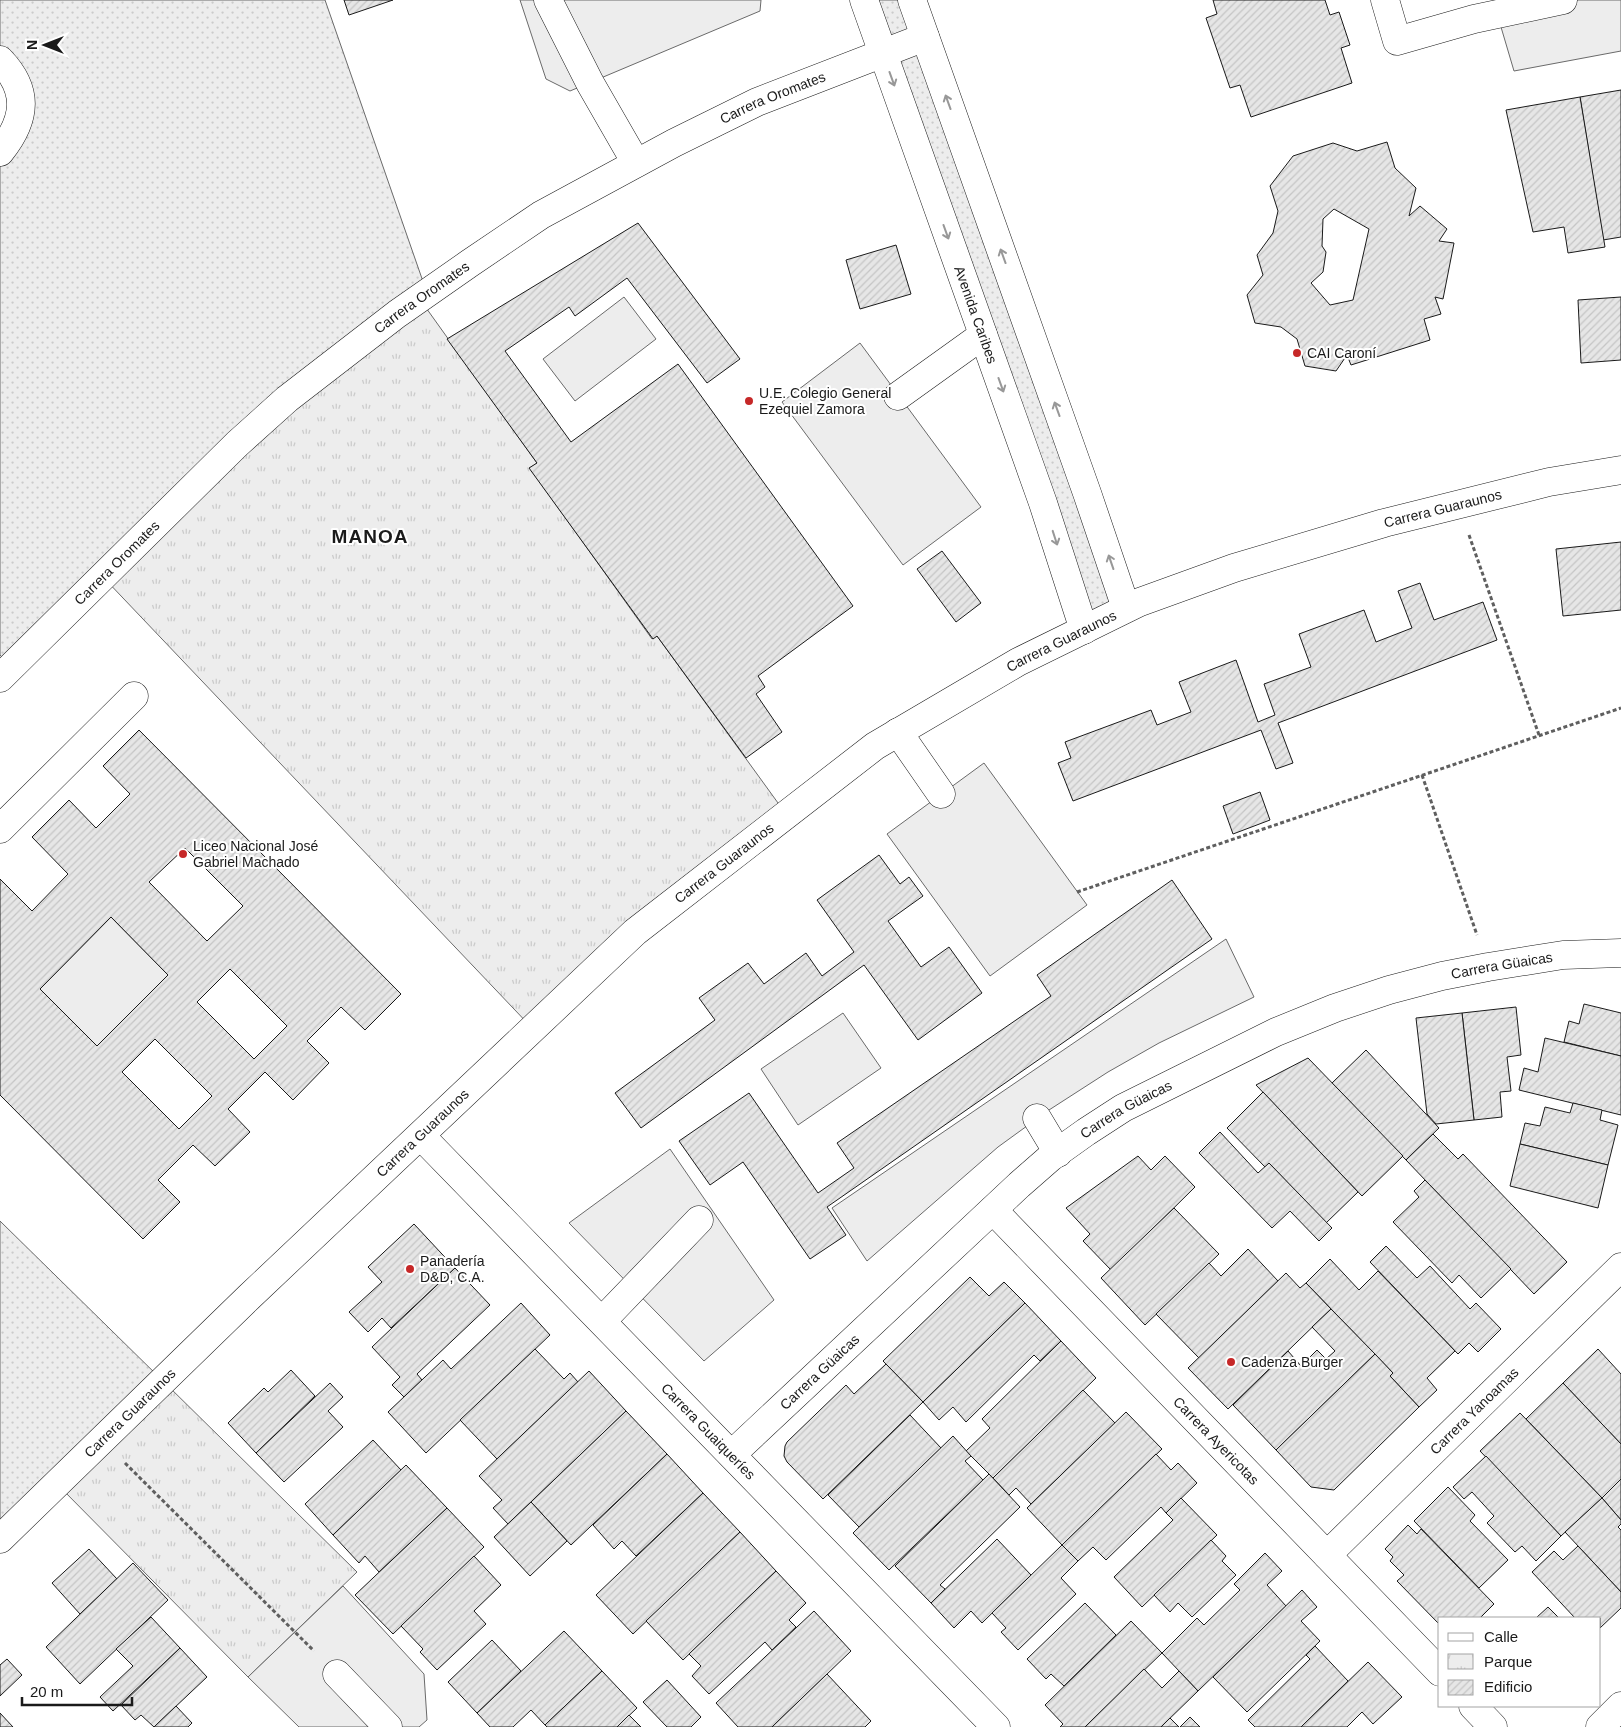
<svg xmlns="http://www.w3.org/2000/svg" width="1621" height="1727" font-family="Helvetica,sans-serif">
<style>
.grass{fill:url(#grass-dots);stroke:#6a6a6a}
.park{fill:url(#park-tufts);stroke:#6a6a6a}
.built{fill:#ededed;stroke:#6a6a6a}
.building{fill:url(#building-hatch);stroke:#1a1a1a;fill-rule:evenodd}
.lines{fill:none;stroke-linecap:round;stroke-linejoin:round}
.minor-casing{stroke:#1a1a1a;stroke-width:29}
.path{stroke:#5f5f5f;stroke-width:3;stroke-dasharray:4 2.5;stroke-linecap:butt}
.minor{stroke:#fff;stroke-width:28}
.oneway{stroke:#989898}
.poi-dot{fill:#c62828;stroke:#fff;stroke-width:2}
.labels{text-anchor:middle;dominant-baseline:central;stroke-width:4;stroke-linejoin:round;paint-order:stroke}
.street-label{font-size:14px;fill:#1a1a1a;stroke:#fff}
.poi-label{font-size:14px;fill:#1a1a1a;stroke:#fff;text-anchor:start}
.district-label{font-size:19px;font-weight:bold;letter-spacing:1px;fill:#1a1a1a;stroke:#fff}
</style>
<defs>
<pattern id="grass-dots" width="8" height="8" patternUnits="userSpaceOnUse" patternTransform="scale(1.25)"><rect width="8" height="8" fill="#ededed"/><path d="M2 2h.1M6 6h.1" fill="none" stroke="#cbcbcb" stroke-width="1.8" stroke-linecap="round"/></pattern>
<pattern id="park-tufts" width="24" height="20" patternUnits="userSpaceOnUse" patternTransform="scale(1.25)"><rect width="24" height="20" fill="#ededed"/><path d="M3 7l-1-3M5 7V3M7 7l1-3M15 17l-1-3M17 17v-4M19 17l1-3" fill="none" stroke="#cbcbcb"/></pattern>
<pattern id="building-hatch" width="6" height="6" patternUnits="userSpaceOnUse" patternTransform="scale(1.25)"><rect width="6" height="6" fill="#e6e6e6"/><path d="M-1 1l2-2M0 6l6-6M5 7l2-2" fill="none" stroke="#c5c5c5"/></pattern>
</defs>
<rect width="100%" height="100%" fill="#fff"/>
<g class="grass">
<path d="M0 0H325L427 293 11 667 0 655V152L19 119 0 60Z"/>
<path d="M864 0H912L1126 608 1084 630Z"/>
<path d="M0 1221 163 1381 0 1539Z"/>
</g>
<g class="park">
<path d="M419 298 537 463 530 468 652 639 657 636 786 814 533 1029 103 577Z"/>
<path d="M163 1381 357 1572 248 1677 57 1484Z"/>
</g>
<g class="built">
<path d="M520 0H761L760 11 570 91 546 79Z"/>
<path d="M1493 0H1621V51L1514 71Z"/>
<path d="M624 297 656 339 575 401 543 359Z"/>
<path d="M860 343 981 507 903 565 782 402Z"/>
<path d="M984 763 1087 905 990 976 887 834Z"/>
<path d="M111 917 168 975 97 1046 40 989Z"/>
<path d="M1226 939 1254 997 1159 1043 1108 1072 1049 1110 998 1147 867 1261 832 1208Z"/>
<path d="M843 1013 881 1068 798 1125 761 1069Z"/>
<path d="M670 1149 774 1300 704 1361 569 1223Z"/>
<path d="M343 1586 424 1674 427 1720 419 1727H299L248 1677Z"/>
</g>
<g class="building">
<path d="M344 0H393L349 15Z"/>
<path d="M1213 0H1325L1330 15 1339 12 1350 45 1341 48 1352 83 1251 117 1240 85 1230 88 1206 18 1217 14Z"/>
<path d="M1621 90V237L1603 240 1580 97Z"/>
<path d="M1580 97 1605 247 1568 253 1564 227 1533 232 1506 110Z"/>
<path d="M1387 142 1395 168 1416 188 1409 216 1420 206 1447 229 1439 241 1454 243 1443 299 1435 297 1441 314 1424 319 1430 340 1351 365 1347 355 1336 371 1305 366 1297 339 1281 327 1255 323 1247 295 1263 275 1257 255 1273 233 1278 211 1270 186 1293 156 1333 143 1357 151ZM1334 209 1369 229 1353 300 1330 305 1311 283 1323 272 1326 252 1322 246 1323 219Z"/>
<path d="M638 223 740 359 707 383 627 278 575 316 569 307 505 351 571 442 678 364 853 606 758 676 765 687 756 694 782 732 746 758 657 636 653 639 529 468 537 463 447 339Z"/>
<path d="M896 245 911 294 860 309 846 260Z"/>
<path d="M1621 297V360L1581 363 1578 300Z"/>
<path d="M1621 542V610L1563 616 1556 549Z"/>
<path d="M942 551 981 603 956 622 917 569Z"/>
<path d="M1420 583 1434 620 1483 602 1497 640 1278 723 1293 763 1276 769 1261 730 1073 801 1058 763 1071 758 1065 742 1151 710 1157 725 1191 712 1179 682 1236 660 1258 722 1275 715 1264 684 1311 667 1299 634 1364 610 1376 642 1412 628 1398 591Z"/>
<path d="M139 730 401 994 365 1030 341 1007 307 1041 329 1063 293 1100 265 1072 228 1109 250 1132 215 1166 193 1145 158 1180 180 1202 143 1239 0 1095V879L32 911 68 874 32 837 69 800 96 828 130 794 103 766ZM185 848 243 906 207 941 149 882ZM111 917 168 975 97 1046 40 989ZM230 969 287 1026 254 1059 197 1002ZM155 1039 212 1096 179 1129 122 1072Z"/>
<path d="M1260 792 1270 820 1233 834 1223 806Z"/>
<path d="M879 855 900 884 909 877 923 896 888 921 921 967 949 947 982 993 918 1040 864 965 641 1128 615 1093 715 1020 699 998 748 963 764 984 806 953 822 976 854 952 817 900Z"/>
<path d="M1172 880 1212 939 827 1207 846 1235 810 1259 743 1162 710 1185 679 1141 749 1093 818 1193 854 1168 837 1143 1051 996 1037 975Z"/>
<path d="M1584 1004 1621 1013V1056L1564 1042 1569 1021 1579 1024Z"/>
<path d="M1516 1007 1521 1055 1507 1057 1511 1091 1500 1092 1502 1117 1474 1120 1462 1013Z"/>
<path d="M1462 1013 1474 1120 1436 1124 1427 1114 1416 1018Z"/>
<path d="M1545 1038 1621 1056V1115L1519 1090 1524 1068 1538 1072Z"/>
<path d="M1366 1050 1439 1128 1406 1160 1332 1083Z"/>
<path d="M1308 1058 1403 1156 1362 1196 1256 1085Z"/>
<path d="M1263 1092 1358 1192 1326 1223 1269 1163 1265 1167 1227 1128Z"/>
<path d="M1573 1103 1602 1110 1600 1120 1618 1125 1608 1165 1520 1144 1525 1123 1540 1126 1545 1107 1570 1113Z"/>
<path d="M1220 1132 1258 1173 1269 1163 1332 1228 1319 1241 1290 1211 1272 1228 1199 1153Z"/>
<path d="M1433 1134 1458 1159 1463 1154 1567 1262 1534 1294 1406 1160Z"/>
<path d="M1520 1144 1608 1165 1598 1208 1510 1186Z"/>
<path d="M1138 1156 1151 1170 1165 1156 1195 1187 1111 1270 1083 1241 1090 1234 1066 1208Z"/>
<path d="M1425 1180 1511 1269 1481 1298 1459 1275 1452 1283 1393 1222 1419 1197 1414 1191Z"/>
<path d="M1174 1208 1219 1254 1145 1325 1101 1278Z"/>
<path d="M414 1224 455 1268 391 1328 382 1318 368 1332 349 1312 382 1282 368 1267Z"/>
<path d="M1386 1246 1417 1278 1430 1266 1470 1309 1476 1303 1501 1329 1478 1352 1469 1343 1458 1354 1370 1262Z"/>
<path d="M1248 1249 1278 1281 1199 1358 1156 1314 1209 1263 1221 1276Z"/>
<path d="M1330 1259 1359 1290 1378 1271 1455 1351 1427 1378 1437 1390 1419 1407 1390 1376 1393 1373 1306 1283Z"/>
<path d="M455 1268 490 1305 417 1374 422 1380 404 1397 392 1385 400 1377 372 1347Z"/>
<path d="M1286 1273 1300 1288 1306 1283 1331 1309 1228 1409 1188 1368Z"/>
<path d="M970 1277 989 1296 1004 1282 1025 1303 923 1402 883 1361Z"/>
<path d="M521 1303 550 1335 426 1453 388 1412 443 1360 451 1369Z"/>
<path d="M1025 1303 1061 1341 1040 1361 1034 1355 966 1422 953 1407 939 1420 923 1402Z"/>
<path d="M1331 1309 1375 1354 1276 1450 1233 1405 1288 1351 1301 1366 1317 1350 1326 1359 1335 1351 1312 1327Z"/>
<path d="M1061 1341 1096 1378 993 1478 966 1451 990 1428 982 1419Z"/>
<path d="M535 1349 564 1379 570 1373 578 1382 497 1459 460 1420Z"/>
<path d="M1598 1349 1621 1374V1444L1563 1383Z"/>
<path d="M1375 1354 1393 1373 1390 1376 1419 1407 1334 1490 1311 1487 1276 1450Z"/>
<path d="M886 1364 923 1402 823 1499 787 1462 784 1456 785 1446 787 1442 846 1385 854 1394Z"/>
<path d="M291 1370 315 1396 256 1453 228 1423 264 1388 268 1392Z"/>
<path d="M589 1371 626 1411 508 1524 493 1508 502 1500 479 1476Z"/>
<path d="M330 1383 343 1397 328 1411 343 1427 284 1482 256 1453Z"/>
<path d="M1563 1383 1621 1444V1479L1602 1498 1526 1419Z"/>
<path d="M1083 1390 1115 1423 1031 1504 1016 1488 1009 1495 993 1478Z"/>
<path d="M626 1411 667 1454 571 1545 531 1502Z"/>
<path d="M1126 1412 1162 1449 1062 1545 1027 1508Z"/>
<path d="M1520 1413 1602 1498 1561 1536 1480 1451Z"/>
<path d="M910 1415 941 1448 859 1527 828 1495Z"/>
<path d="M953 1436 971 1456 965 1461 983 1480 889 1570 853 1533Z"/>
<path d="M373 1440 401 1470 333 1535 305 1504Z"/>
<path d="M667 1454 703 1493 636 1556 622 1541 614 1549 593 1525Z"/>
<path d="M1156 1454 1171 1470 1178 1463 1197 1483 1166 1513 1161 1507 1106 1560 1093 1547 1078 1561 1062 1545Z"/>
<path d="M1486 1456 1561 1536 1536 1561 1522 1546 1515 1552 1487 1523 1494 1516 1472 1492 1464 1499 1453 1487Z"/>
<path d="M406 1465 447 1508 379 1572 365 1556 359 1563 333 1535Z"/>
<path d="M989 1474 1020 1507 940 1585 945 1589 931 1603 895 1566Z"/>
<path d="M1621 1479V1520L1602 1498Z"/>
<path d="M1448 1487 1475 1515 1470 1521 1508 1560 1479 1588 1414 1521Z"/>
<path d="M703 1493 740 1532 633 1634 596 1595Z"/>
<path d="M1181 1498 1217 1535 1142 1607 1114 1577 1173 1520 1166 1513Z"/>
<path d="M1602 1498 1621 1520V1524L1618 1527 1621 1530V1592L1565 1532Z"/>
<path d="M531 1502 567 1541 530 1576 494 1537Z"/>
<path d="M447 1508 484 1547 393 1634 355 1595Z"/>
<path d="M1408 1525 1417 1534 1421 1529 1494 1604 1480 1618H1440V1625L1397 1581 1404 1575 1390 1561 1393 1557 1385 1549Z"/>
<path d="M740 1532 776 1571 683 1660 646 1621Z"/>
<path d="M997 1539 1031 1575 982 1623 971 1611 954 1628 931 1603Z"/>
<path d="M1211 1540 1226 1556 1222 1561 1236 1575 1192 1617 1178 1603 1170 1612 1154 1595Z"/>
<path d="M1062 1545 1078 1561 1061 1578 1076 1594 1018 1650 1001 1632 1006 1628 992 1613Z"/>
<path d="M1578 1546 1621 1592V1608L1600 1628V1618H1575L1532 1572 1554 1551 1563 1560Z"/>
<path d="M89 1549 117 1579 80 1614 52 1583Z"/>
<path d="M1265 1553 1282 1571 1267 1585 1286 1606 1198 1691 1162 1653 1197 1618 1204 1625 1240 1590 1234 1584Z"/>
<path d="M474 1556 501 1585 474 1611 486 1624 437 1670 420 1652 423 1649 401 1626Z"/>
<path d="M133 1563 168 1600 80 1684 46 1647Z"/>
<path d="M776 1571 806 1603 789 1620 796 1627 772 1650 765 1642 709 1694 692 1676 701 1666 689 1654Z"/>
<path d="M1302 1590 1317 1607 1301 1621 1320 1641 1247 1712 1213 1677Z"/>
<path d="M1085 1603 1116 1635 1064 1686 1051 1674 1046 1679 1027 1659Z"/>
<path d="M1548 1607 1559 1618H1536Z"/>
<path d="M814 1611 851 1651 772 1727H738L716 1703Z"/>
<path d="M151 1617 180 1648 113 1711 100 1697 133 1666 116 1649Z"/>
<path d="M1131 1621 1162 1653 1085 1727H1060L1063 1724 1045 1705Z"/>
<path d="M564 1631 602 1671 545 1725 531 1710 513 1727H490L477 1713Z"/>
<path d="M492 1640 521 1671 477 1713 448 1682Z"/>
<path d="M1315 1646 1348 1681 1301 1727H1255L1248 1720 1310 1659 1306 1655Z"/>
<path d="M180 1648 207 1677 154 1727 141 1715 135 1720 121 1705Z"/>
<path d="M7 1659 22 1675 0 1696V1665Z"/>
<path d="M1368 1662 1402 1697 1373 1724 1362 1712 1347 1727H1301Z"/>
<path d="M1144 1669 1162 1688 1179 1671 1198 1691 1161 1727H1085Z"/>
<path d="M602 1671 637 1708 617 1727H547L545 1725Z"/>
<path d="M827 1674 871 1721 865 1727H772Z"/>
<path d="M667 1680 701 1717 691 1727H667L643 1702Z"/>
<path d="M176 1706 192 1723 188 1727H154Z"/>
<path d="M0 1713 13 1727H0Z"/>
<path d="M629 1715 641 1727H617Z"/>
<path d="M1190 1717 1200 1727H1180Z"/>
<path d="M1170 1718 1179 1727H1161Z"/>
</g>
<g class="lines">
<defs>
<g id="minor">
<path d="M548 0 590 83 636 163"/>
<path id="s1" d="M864 0 1043 503 1084 630"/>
<path d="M912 0 1087 493 1126 608"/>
<path d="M1385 0 1397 41 1474 19 1563 0"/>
<path d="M0 60C30 91 26 120 0 152"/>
<path d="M898 396 983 335"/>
<path id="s2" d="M0 678 237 444 287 399 397 314 470 263 541 215 674 143 757 102 925 37"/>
<path d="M898 732 941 794"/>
<path d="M0 829 134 696"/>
<path d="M1037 1118 1058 1153"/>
<path id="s3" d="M421 1136 996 1727"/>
<path id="s4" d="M993 1210 1440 1672"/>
<path d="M602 1321 699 1220"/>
<path id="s5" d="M732 1454 1019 1185 1051 1157 1086 1132 1123 1108 1276 1032 1335 1008 1389 990 1442 976 1488 967 1563 955 1621 953"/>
<path id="s6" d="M0 1539 249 1297 635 932 875 746 1018 662 1140 602 1234 568 1384 523 1549 482 1621 470"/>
<path id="s7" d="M1327 1555 1621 1267"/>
<path d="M337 1674 388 1727"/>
<path d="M1473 1706 1493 1727"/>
<path d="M1600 1727 1621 1706"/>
</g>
</defs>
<use href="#minor" class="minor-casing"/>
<g class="path">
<path d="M1469 535 1539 735"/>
<path d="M1422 775 1477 935"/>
<path d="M1077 892 1621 708"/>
<path d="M125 1463 314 1651"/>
</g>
<use href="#minor" class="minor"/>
</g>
<defs><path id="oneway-shaft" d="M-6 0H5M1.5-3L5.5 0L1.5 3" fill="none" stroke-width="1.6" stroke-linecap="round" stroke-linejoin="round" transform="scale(1.25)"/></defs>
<g class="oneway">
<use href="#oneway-shaft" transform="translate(892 79) rotate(70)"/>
<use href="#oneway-shaft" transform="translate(948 102) rotate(-110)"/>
<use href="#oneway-shaft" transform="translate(946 232) rotate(70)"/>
<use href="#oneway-shaft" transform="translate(1003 256) rotate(-110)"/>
<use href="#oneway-shaft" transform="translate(1001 385) rotate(70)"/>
<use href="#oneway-shaft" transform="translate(1057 409) rotate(-110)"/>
<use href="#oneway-shaft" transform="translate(1055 538) rotate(72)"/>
<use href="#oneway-shaft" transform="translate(1111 562) rotate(-109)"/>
</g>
<g class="poi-dot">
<circle cx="1297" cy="353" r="5"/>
<circle cx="749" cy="401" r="5"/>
<circle cx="183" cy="854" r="5"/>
<circle cx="410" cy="1269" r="5"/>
<circle cx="1231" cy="1362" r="5"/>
</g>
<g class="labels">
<g class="street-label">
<text stroke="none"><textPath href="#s2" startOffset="974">Carrera Oromates</textPath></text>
<text stroke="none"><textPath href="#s2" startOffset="569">Carrera Oromates</textPath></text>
<text stroke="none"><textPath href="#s1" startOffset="334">Avenida Caribes</textPath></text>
<text stroke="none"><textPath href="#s6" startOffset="1801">Carrera Guaraunos</textPath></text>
<text stroke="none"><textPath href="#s2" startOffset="164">Carrera Oromates</textPath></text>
<text stroke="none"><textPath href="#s6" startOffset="1396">Carrera Guaraunos</textPath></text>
<text stroke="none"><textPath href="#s6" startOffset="991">Carrera Guaraunos</textPath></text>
<text stroke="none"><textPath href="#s5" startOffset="930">Carrera Güaicas</textPath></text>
<text stroke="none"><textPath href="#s5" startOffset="525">Carrera Güaicas</textPath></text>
<text stroke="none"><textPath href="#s6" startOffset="586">Carrera Guaraunos</textPath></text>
<text stroke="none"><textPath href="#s5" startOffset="120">Carrera Güaicas</textPath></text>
<text stroke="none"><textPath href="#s7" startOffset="206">Carrera Yanoamas</textPath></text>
<text stroke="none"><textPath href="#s6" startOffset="181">Carrera Guaraunos</textPath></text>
<text stroke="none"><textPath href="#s3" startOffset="412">Carrera Guaiqueríes</textPath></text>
<text stroke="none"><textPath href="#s4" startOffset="321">Carrera Ayericotas</textPath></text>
</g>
<g class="poi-label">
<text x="1307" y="353">CAI Caroní</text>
<text x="759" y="393">U.E. Colegio General<tspan x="759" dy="16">Ezequiel Zamora</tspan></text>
<text x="193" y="846">Liceo Nacional José<tspan x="193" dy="16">Gabriel Machado</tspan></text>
<text x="420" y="1261">Panadería<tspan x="420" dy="16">D&amp;D, C.A.</tspan></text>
<text x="1241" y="1362">Cadenza Burger</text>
</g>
<g class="district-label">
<text x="370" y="536">MANOA</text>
</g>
</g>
<rect x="1438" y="1617" width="162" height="90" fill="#ffffff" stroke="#a3a3a3"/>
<rect x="1448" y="1633" width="25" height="8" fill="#ffffff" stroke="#a3a3a3"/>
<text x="1484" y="1642" font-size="15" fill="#1a1a1a">Calle</text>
<rect x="1448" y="1654" width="25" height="15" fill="url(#park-tufts)" stroke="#a3a3a3"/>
<text x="1484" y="1667" font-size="15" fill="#1a1a1a">Parque</text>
<rect x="1448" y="1680" width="25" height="15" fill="url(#building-hatch)" stroke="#a3a3a3"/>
<text x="1484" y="1692" font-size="15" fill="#1a1a1a">Edificio</text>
<g transform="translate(45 45) rotate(270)" stroke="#ffffff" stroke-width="4" paint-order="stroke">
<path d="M0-4L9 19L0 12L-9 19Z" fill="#1a1a1a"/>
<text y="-8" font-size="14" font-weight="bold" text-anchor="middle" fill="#1a1a1a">N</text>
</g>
<path d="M22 1697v8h110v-8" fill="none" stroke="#1a1a1a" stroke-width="2.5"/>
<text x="30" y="1697" font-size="15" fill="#1a1a1a" stroke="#ffffff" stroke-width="4" paint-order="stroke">20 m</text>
</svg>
